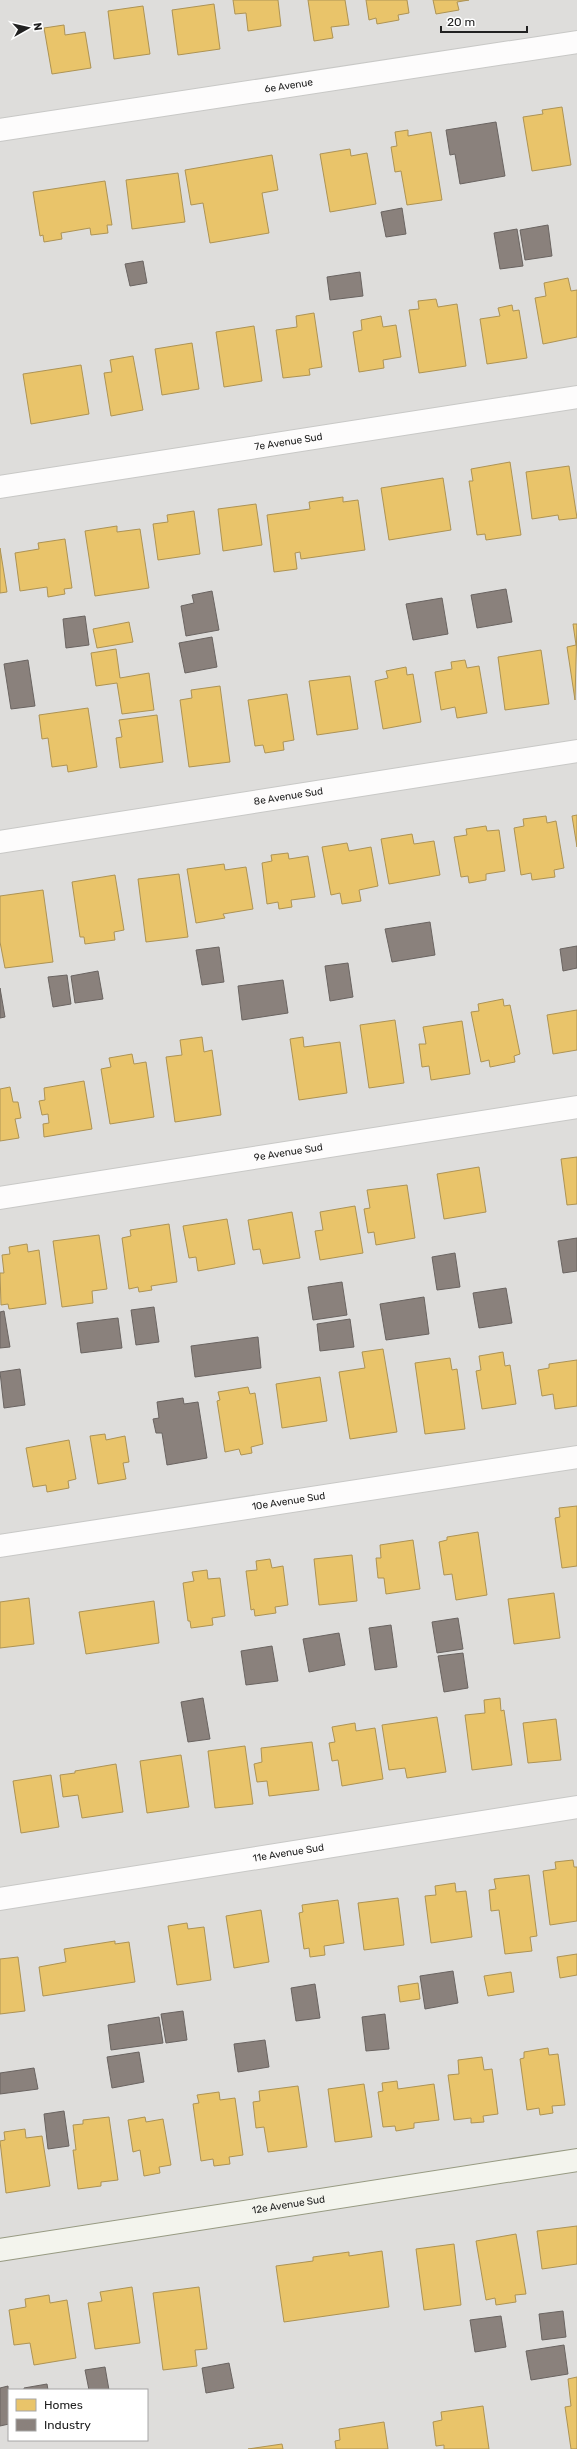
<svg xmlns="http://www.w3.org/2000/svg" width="577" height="2449" font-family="Rubik,sans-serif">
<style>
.residential{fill:#dedddb;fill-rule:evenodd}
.homes{fill:#e9c46a;stroke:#ad9354}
.industry{fill:#8a817c;stroke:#6a6461}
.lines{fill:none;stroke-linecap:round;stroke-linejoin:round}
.street-casing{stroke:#c8c8c6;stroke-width:24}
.secondary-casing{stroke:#979a82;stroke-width:24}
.street{stroke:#fdfcfc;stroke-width:22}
.secondary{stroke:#f3f4ed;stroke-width:22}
.labels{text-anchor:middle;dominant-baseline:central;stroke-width:4;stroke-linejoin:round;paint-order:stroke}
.street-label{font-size:10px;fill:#212121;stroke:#fff}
</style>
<rect width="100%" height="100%" fill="#efeeea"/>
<path class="residential" d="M0 0H577V2449H0ZM9 2390H147V2440H9Z"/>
<g class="homes">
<path d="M233 0H278L281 26 248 31 246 13 235 14Z"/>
<path d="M308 0H345L349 25 331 27 333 38 314 41Z"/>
<path d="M366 0H407L409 13 398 15 399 20 377 24 376 18 369 20Z"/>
<path d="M433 0H469L457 2 459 10 436 14Z"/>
<path d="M214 4 220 49 178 55 172 10Z"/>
<path d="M143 6 150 54 114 59 108 11Z"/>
<path d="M64 25 65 35 85 32 91 68 52 74 44 28Z"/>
<path d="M562 107 571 165 532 171 523 117 543 114 542 110Z"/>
<path d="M408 130V136L431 132 442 200 407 205 401 171 395 172 391 147 397 146 395 132Z"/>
<path d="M350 149 351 156 367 153 376 204 330 212 320 154Z"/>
<path d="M272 155 278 190 262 193 269 233 210 243 203 203 191 205 185 170Z"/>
<path d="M178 173 185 222 132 229 126 180Z"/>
<path d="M105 181 112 225H107L108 233 91 235 90 228 61 233 62 239 44 242 43 235 40 236 33 192Z"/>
<path d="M568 278 571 291 577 290V337L543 344 535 298 546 296 544 283Z"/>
<path d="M436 299 438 307 457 304 466 366 419 373 409 310 419 309 418 301Z"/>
<path d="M512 305 513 311 519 310 527 358 487 364 480 319 500 316 498 308Z"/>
<path d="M314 313 322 367 309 369 310 375 283 378 276 330 297 327 296 316Z"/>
<path d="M381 316 383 327 396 325 401 357 383 360 384 368 359 372 353 332 362 330 361 320Z"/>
<path d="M254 326 262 381 224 387 216 332Z"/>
<path d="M192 343 199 389 162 395 155 349Z"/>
<path d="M133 356 143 410 111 416 104 373 112 372 110 360Z"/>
<path d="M81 365 89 414 31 424 23 374Z"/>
<path d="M510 462 521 535 486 540 485 534 477 535 469 481H473L471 469Z"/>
<path d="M569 466 577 518 559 520 558 515 532 519 526 472Z"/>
<path d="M443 478 451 530 389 540 381 488Z"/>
<path d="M343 497V502L358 500 365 550 301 559 300 552 295 553 297 569 274 572 267 515 310 509 309 502Z"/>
<path d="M256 504 262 545 223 551 218 509Z"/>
<path d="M194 511 200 554 158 560 153 524 168 522 167 515Z"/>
<path d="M117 526V532L140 529 149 588 95 596 85 531Z"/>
<path d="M65 539 72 588 64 589 65 594 48 597 47 587 20 591 15 553 39 549 38 543Z"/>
<path d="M0 548 7 592 0 593Z"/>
<path d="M129 622 133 642 97 648 93 629Z"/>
<path d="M573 624H577L575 700 567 647 576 645Z"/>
<path d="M116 649 120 678 149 673 154 710 122 714 117 683 96 686 91 653Z"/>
<path d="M541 650 549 704 505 710 498 657Z"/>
<path d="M465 660 467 668 479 666 487 713 457 718 455 707 441 710 435 672 452 669 451 662Z"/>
<path d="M406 667 407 675 413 674 421 722 383 729 375 681 388 678 386 671Z"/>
<path d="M350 676 358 729 317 735 309 681Z"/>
<path d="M220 686 230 762 189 767 180 700 192 698 191 690Z"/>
<path d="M287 694 294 740 283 742 284 750 265 753 263 745 255 746 248 700Z"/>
<path d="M88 708 97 767 68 772 67 765 52 767 48 738 42 739 39 715Z"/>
<path d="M157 715 163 762 120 768 116 738 122 737 119 720Z"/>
<path d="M577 815V847L572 816Z"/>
<path d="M546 816 547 823 556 821 564 868 554 870 555 877 532 880 531 873 521 875 514 828 524 826 523 819Z"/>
<path d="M486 826 487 831 499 830 505 871 486 874V880L469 883 468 876 461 877 454 837 467 835 466 829Z"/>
<path d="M412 834 414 844 434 841 440 875 389 884 381 839Z"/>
<path d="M347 843 349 851 371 847 378 886 359 890 361 901 342 904 340 893 331 895 322 847Z"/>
<path d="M288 853 289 859 308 856 315 897 291 900 292 907 279 909 278 902 267 904 262 863 272 861 271 855Z"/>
<path d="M224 864 225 870 246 867 253 909 223 914 225 918 196 923 187 869Z"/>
<path d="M179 874 188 937 146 942 138 879Z"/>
<path d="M115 875 124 930 114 932 115 940 85 944 84 937H80L72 882Z"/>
<path d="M43 890 53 962 5 968 0 942V896Z"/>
<path d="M503 999 504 1006 510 1005 520 1054 514 1056 515 1062 490 1067 489 1060 481 1062 471 1012 479 1011 478 1004Z"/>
<path d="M577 1010V1050L553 1054 547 1015Z"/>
<path d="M395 1020 404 1083 369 1088 360 1025Z"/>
<path d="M462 1021 470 1074 431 1080 429 1066 422 1067 419 1044H426L423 1027Z"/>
<path d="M202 1037 204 1052 212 1050 221 1115 175 1122 166 1057 182 1055 180 1040Z"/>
<path d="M303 1037 304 1047 340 1042 347 1093 299 1100 290 1039Z"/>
<path d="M132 1054 134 1064 146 1062 154 1117 110 1124 101 1069 111 1067 109 1058Z"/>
<path d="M84 1081 92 1129 44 1137 43 1124 49 1123 48 1114 42 1115 39 1101 45 1100 44 1088Z"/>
<path d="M10 1087 13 1102H18L21 1118 15 1119 19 1138 0 1141V1089Z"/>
<path d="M577 1157V1204L567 1205 561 1159Z"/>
<path d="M479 1167 486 1212 444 1219 437 1174Z"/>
<path d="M407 1185 415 1238 376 1245 374 1232 368 1233 364 1209 370 1208 367 1190Z"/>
<path d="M355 1206 363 1253 320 1260 315 1231 323 1230 320 1212Z"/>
<path d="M292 1212 300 1258 263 1264 260 1249 253 1250 248 1220Z"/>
<path d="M227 1219 235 1264 198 1271 196 1257 189 1258 183 1226Z"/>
<path d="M169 1224 177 1282 151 1286 152 1290 139 1292 138 1287 129 1289 122 1238 131 1236 130 1230Z"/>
<path d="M99 1235 107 1289 92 1291 93 1303 62 1307 53 1241Z"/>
<path d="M27 1244 28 1252 39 1250 46 1304 9 1309 8 1304 1 1305 0 1273H4L2 1255 10 1254 9 1247Z"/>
<path d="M383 1349 397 1432 350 1439 339 1372 365 1368 362 1352Z"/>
<path d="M503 1352 505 1366 510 1365 516 1404 482 1409 476 1371 481 1370 479 1356Z"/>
<path d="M450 1358 452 1370 457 1369 465 1429 425 1434 415 1363Z"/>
<path d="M577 1360V1406L555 1409 553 1394 542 1396 538 1370 549 1368V1364Z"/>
<path d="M320 1377 327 1421 282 1428 276 1384Z"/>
<path d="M248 1387 250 1394 255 1393 263 1444 251 1447 252 1453 241 1455 239 1449 225 1452 217 1401 220 1400 218 1392Z"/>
<path d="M105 1434 106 1440 125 1436 129 1462 123 1463 126 1479 98 1484 90 1436Z"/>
<path d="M69 1440 76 1479 68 1481 69 1488 47 1492 46 1485 33 1487 26 1448Z"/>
<path d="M577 1506V1566L562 1568 555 1518 560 1517 559 1508Z"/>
<path d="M478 1532 487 1595 456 1600 452 1574 444 1575 439 1542 447 1540V1537Z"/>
<path d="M413 1540 420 1589 386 1594 384 1578H378L376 1558H381L380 1545Z"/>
<path d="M352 1555 357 1601 319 1605 314 1559Z"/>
<path d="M270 1559 272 1568 283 1566 288 1605 275 1607 276 1613 255 1616 254 1609 251 1610 246 1571 257 1570 256 1561Z"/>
<path d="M207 1570 208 1579 220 1578 225 1616 212 1618 213 1625 191 1628 190 1621H188L183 1583 194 1581 192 1572Z"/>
<path d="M554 1593 560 1638 514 1644 508 1599Z"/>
<path d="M29 1598 34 1644 0 1648V1602Z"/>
<path d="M154 1601 159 1643 86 1654 79 1612Z"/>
<path d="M500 1698 501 1711 504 1710 512 1765 472 1770 465 1715 485 1713 484 1700Z"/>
<path d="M437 1717 446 1772 407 1778 405 1768 389 1770 382 1725Z"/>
<path d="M556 1719 561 1760 528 1763 523 1723Z"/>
<path d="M355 1723 356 1731 375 1728 383 1779 342 1786 338 1760 332 1761 329 1743 335 1742 332 1727Z"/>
<path d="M312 1742 319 1790 269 1796 267 1781 257 1782 254 1764 262 1762 261 1748Z"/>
<path d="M245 1746 253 1804 215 1808 208 1751Z"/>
<path d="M181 1755 189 1807 147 1813 140 1761Z"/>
<path d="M116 1764 123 1812 82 1818 78 1795 63 1797 60 1775 75 1773V1771Z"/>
<path d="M51 1775 59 1827 21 1833 13 1781Z"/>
<path d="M573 1860 574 1867H577V1921L550 1925 543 1871 556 1869 555 1862Z"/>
<path d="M529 1875 537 1936 530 1937 532 1951 505 1954 499 1910 491 1911 489 1890 496 1889 494 1879Z"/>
<path d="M455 1883 456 1892 466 1891 472 1937 431 1943 425 1896 436 1895 435 1886Z"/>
<path d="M398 1898 404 1945 364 1950 358 1903Z"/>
<path d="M338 1900 344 1943 324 1946 325 1955 310 1957 309 1948 304 1949 299 1913 303 1912 302 1905Z"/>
<path d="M261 1910 269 1962 234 1968 226 1916Z"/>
<path d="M187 1923 188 1929 204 1927 211 1980 177 1985 168 1926Z"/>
<path d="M115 1941V1944L129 1942 135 1982 43 1996 39 1967 66 1962 64 1949Z"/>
<path d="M577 1954V1975L560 1978 557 1957Z"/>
<path d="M18 1957 25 2011 0 2014V1959Z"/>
<path d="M511 1972 514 1992 488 1996 484 1976Z"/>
<path d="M418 1983 420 1999 400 2002 398 1986Z"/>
<path d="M548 2048 549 2055 558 2054 565 2105 552 2106 553 2113 540 2115 539 2108 527 2110 520 2059 524 2058V2052Z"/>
<path d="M482 2057 484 2070 492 2069 498 2114 483 2116 484 2122 471 2123V2118L454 2120 448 2075 459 2074 458 2060Z"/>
<path d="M397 2081 398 2089 434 2084 439 2120 414 2123V2128L396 2131 395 2126 383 2127 378 2092 383 2091 382 2083Z"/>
<path d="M364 2084 372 2137 335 2142 328 2089Z"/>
<path d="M298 2086 307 2147 268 2152 264 2127 256 2128 253 2102 260 2101 259 2091Z"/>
<path d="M219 2092 220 2100 235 2098 243 2155 229 2157 230 2164 214 2166 213 2159 201 2161 193 2104 199 2103 197 2095Z"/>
<path d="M109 2117 118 2180 101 2182V2186L78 2189 73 2150H76L73 2125 83 2124V2120Z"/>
<path d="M145 2117 146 2122 163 2119 171 2165 159 2167 160 2173 144 2176 140 2150 133 2152 128 2120Z"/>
<path d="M25 2129 26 2138 42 2136 50 2186 6 2193 0 2141 5 2140 4 2132Z"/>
<path d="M577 2226V2264L542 2269 537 2231Z"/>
<path d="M516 2234 526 2294 515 2295 516 2302 496 2305 495 2298 486 2300 476 2241Z"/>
<path d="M454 2244 461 2305 424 2310 416 2249Z"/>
<path d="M382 2251 389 2307 284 2322 276 2266 313 2261V2257L349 2252V2256Z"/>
<path d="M132 2287 140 2343 95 2349 88 2303 102 2301 100 2292Z"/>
<path d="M199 2287 207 2349 195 2350 197 2366 163 2370 153 2293Z"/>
<path d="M49 2295 50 2303 67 2300 76 2358 34 2365 30 2343 14 2345 9 2310 26 2307 25 2299Z"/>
<path d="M577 2377V2449H571L565 2407 571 2406 568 2379Z"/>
<path d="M483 2406 489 2449H444V2445L436 2446 433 2422 442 2420 441 2412Z"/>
<path d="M384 2422 388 2449H336L335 2441 340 2440 339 2429Z"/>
<path d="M282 2444 283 2449H248Z"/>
</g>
<g class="industry">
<path d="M496 122 505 176 460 184 455 154 450 155 446 130Z"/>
<path d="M402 208 406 234 386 237 381 212Z"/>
<path d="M548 225 552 256 525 260 520 230Z"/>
<path d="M517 229 523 266 500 269 494 233Z"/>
<path d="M143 261 147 283 130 286 125 264Z"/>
<path d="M360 272 363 296 330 300 327 277Z"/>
<path d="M506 589 512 622 477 628 471 595Z"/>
<path d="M212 591 219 630 186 636 181 606 194 603 192 595Z"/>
<path d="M442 598 448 634 413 640 406 604Z"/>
<path d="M85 616 89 645 66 648 63 619Z"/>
<path d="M212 637 217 667 185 673 179 643Z"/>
<path d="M28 660 35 706 11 709 4 664Z"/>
<path d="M430 922 435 955 392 962 385 929Z"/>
<path d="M577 946V968L563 971 560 949Z"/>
<path d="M219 947 224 982 202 985 196 950Z"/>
<path d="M348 963 353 997 330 1001 325 966Z"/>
<path d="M98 971 103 999 75 1003 71 976Z"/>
<path d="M67 975 71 1004 53 1007 48 977Z"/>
<path d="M283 980 288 1013 242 1020 238 986Z"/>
<path d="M0 988 5 1017 0 1018Z"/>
<path d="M577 1238V1271L563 1273 558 1241Z"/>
<path d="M455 1253 460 1287 437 1290 432 1257Z"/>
<path d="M342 1282 347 1315 313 1320 308 1287Z"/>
<path d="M506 1288 512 1323 479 1328 473 1293Z"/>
<path d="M424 1297 429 1334 386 1340 380 1304Z"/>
<path d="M154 1307 159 1342 136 1345 131 1310Z"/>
<path d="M4 1311 10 1347 0 1348V1312Z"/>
<path d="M118 1318 122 1348 81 1353 77 1323Z"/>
<path d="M350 1319 354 1347 320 1351 317 1324Z"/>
<path d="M258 1337 261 1368 195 1377 191 1346Z"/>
<path d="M20 1369 25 1405 4 1408 0 1372Z"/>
<path d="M183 1398 184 1404 198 1402 207 1458 167 1465 162 1433H156L153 1419 159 1418 157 1402Z"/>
<path d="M458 1618 463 1649 437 1653 432 1622Z"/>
<path d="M391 1625 397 1667 375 1670 369 1628Z"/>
<path d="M339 1633 345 1665 309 1672 303 1639Z"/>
<path d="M272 1646 278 1681 246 1685 241 1651Z"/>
<path d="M463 1653 468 1688 444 1692 438 1656Z"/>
<path d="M203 1698 210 1739 188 1742 181 1702Z"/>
<path d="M453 1971 458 2003 425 2009 420 1976Z"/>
<path d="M315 1984 320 2018 296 2021 291 1988Z"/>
<path d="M183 2011 187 2040 166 2043 161 2014Z"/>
<path d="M385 2014 389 2049 366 2051 362 2017Z"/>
<path d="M159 2017 163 2043 111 2050 108 2025Z"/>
<path d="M265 2040 269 2067 238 2072 234 2044Z"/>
<path d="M139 2052 144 2082 112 2088 107 2057Z"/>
<path d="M34 2068 38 2089 0 2094V2073Z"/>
<path d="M64 2111 69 2146 48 2149 44 2114Z"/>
<path d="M563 2311 566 2337 542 2340 539 2314Z"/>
<path d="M501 2316 506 2347 475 2352 470 2320Z"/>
<path d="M564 2345 568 2374 531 2380 526 2351Z"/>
<path d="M229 2363 234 2388 206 2393 202 2368Z"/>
<path d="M105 2367 109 2390H89L85 2370Z"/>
<path d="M47 2384 48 2390H24V2388Z"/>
<path d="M8 2386 9 2424 0 2426V2388Z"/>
</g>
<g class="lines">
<defs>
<g id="street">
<path id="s1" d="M0 130 577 42"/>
<path id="s2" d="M0 487 577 397"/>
<path id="s3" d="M0 842 577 751"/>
<path id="s4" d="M0 1198 577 1107"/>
<path id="s5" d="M0 1546 577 1457"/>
<path id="s6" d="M0 1899 577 1807"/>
</g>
<g id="secondary">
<path id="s7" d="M0 2250 577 2160"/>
</g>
</defs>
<use href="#street" class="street-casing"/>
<use href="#secondary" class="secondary-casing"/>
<use href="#street" class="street"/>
<use href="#secondary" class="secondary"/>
</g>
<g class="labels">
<g class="street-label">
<text stroke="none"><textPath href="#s1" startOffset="292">6e Avenue</textPath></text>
<text stroke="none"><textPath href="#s2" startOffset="292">7e Avenue Sud</textPath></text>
<text stroke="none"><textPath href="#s3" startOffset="292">8e Avenue Sud</textPath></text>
<text stroke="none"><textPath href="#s4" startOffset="292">9e Avenue Sud</textPath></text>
<text stroke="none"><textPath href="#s5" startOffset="292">10e Avenue Sud</textPath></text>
<text stroke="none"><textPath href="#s6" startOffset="292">11e Avenue Sud</textPath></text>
<text stroke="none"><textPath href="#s7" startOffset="292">12e Avenue Sud</textPath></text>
</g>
</g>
<rect x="8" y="2389" width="140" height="52" fill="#ffffff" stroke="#a6a6a6"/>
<rect x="16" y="2399" width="20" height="12" fill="#e9c46a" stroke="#a6a6a6"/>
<text x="44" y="2409" font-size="12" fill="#212121">Homes</text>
<rect x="16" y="2419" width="20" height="12" fill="#8a817c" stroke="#a6a6a6"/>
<text x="44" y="2429" font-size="12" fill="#212121">Industry</text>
<g transform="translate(28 28) rotate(82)" stroke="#ffffff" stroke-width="3" paint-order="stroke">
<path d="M0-3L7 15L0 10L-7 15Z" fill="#212121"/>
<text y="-6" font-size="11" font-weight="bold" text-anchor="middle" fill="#212121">N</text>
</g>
<path d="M441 26v6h86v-6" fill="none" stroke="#212121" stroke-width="2"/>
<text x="447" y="26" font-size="12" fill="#212121" stroke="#ffffff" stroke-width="3" paint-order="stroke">20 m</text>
</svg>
